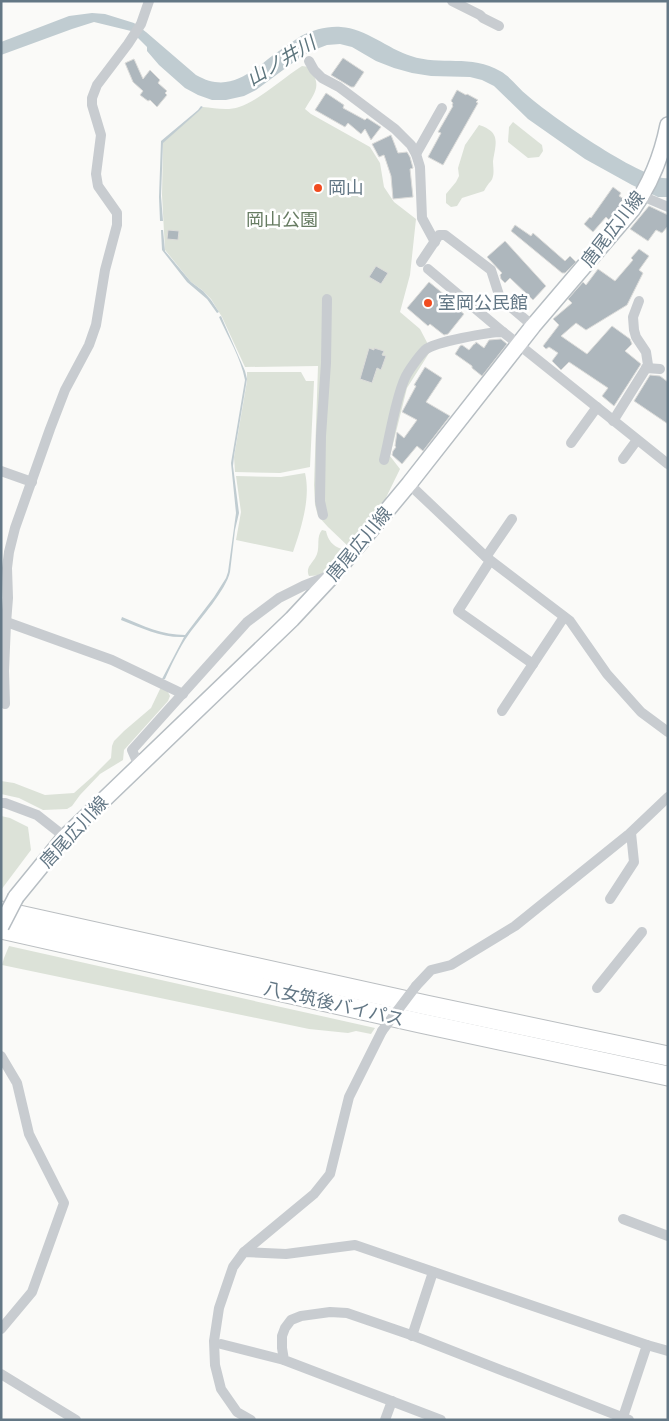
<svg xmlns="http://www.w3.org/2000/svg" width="669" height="1421" font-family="Arial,'Noto Sans JP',sans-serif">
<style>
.green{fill:#dce2d8}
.water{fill:#c0ccd1}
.building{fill:#aeb7bd;stroke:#dcdcda}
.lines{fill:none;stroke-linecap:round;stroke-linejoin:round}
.secondary-casing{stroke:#b7bec3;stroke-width:18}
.highway-casing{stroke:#babec1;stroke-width:21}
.street{stroke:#c8ccd0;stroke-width:10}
.secondary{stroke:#fff;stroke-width:15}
.highway{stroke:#fff;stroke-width:19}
.secondary-bridge-casing{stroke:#b7bec3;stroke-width:18;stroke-linecap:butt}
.street-bridge{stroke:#c8ccd0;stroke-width:10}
.secondary-bridge{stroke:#fff;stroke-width:15}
.poi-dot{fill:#f14c20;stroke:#fff;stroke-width:2}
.labels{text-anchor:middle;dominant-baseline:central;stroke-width:5;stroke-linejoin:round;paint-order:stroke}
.poi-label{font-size:18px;fill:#637785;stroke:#fff;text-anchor:start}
.park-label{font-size:18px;fill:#677c62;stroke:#fff}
.street-label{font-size:18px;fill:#637785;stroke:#fff}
.water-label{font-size:19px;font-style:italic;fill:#5e767e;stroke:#fff}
</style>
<rect width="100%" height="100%" fill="#fafaf8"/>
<g class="green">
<path d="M302 66 309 67C322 86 316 91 305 109L311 114 370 147 380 163 384 187 394 202 416 219 410 275 400 312 420 329 431 350 407 388 390 456 400 469 378 514 350 548 328 527 318 516 315 505 314 485 318 366 245 367 222 317 211 299 202 290 191 282 165 250 162 195 163 142 203 107C214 108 228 111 239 107 260 100 283 78 302 66Z"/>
<path d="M513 122 542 145 543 151 539 157 528 158 508 142 509 127Z"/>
<path d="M479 125C501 132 496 143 493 161 493 168 495 175 491 181 488 184 486 187 484 191L462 198 457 206 451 207 446 203V194L456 182 459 176 458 168 465 145Z"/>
<path d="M247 372H301L306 381H314L310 467 280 473 235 472 234 457 247 381Z"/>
<path d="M305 473C311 498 301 529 293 552L236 540 241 512 236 476 281 477Z"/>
<path d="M322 530 326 531C328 540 332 546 342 549 341 558 330 571 322 574 318 575 314 576 309 576 305 566 314 563 317 554 320 546 316 537 322 530Z"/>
<path d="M161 687 166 688 170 696 168 701 124 750 123 760 100 774 80 795 72 806 67 809 43 810 19 798 1 794V781L14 783 45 795 74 793 92 777 111 758 112 746 114 741 124 731 151 708Z"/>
<path d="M1 816 10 818 28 827 31 850 1 890Z"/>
<path d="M9 946 375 1028 371 1034 356 1031 348 1033 309 1029 2 965 4 958Z"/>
</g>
<g class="water">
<path d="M92 13 105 14 134 23 146 32 196 75C227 93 248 75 272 56 281 49 291 43 301 36 313 30 327 26 341 27 365 28 388 49 411 56 440 66 472 54 500 71 511 77 518 88 528 96 548 114 645 182 668 178V197H658L632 185 585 159 528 119 494 86 482 80 470 77 431 76 412 73 394 68 376 61 352 47 340 44 327 45 314 50 302 56 256 90 244 96 226 100H212L198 95 185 88 159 65 147 51V47L131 31 94 22 72 29 1 55V42L69 16Z"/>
<path d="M201 106 203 107 199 111 163 143 161 196 163 221H160L159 197 161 141 198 110Z"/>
<path d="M161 230H163L165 251 191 282 203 291 211 300 219 312 217 313 207 299 187 282 162 250Z"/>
<path d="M221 316 245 371 247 379 234 456 233 466 239 513 235 530 230 572C226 590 200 619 189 634 179 648 172 664 165 679H162L184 637C162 638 142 628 121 620L122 617C143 626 163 635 185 635L214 597 226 578 228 572 236 513 231 463 245 380C241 358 228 337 219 317Z"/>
</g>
<g class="building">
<path d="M343 58 364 72 354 87H351L331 75Z"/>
<path d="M134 59 143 79 150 70 160 80 158 83 167 91 165 93 167 95 157 107 150 100 148 101 140 95 143 91 133 82 125 63Z"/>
<path d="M457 90 466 95 467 94 478 100 476 102 478 103 443 165 428 157 441 133 438 132 453 106 452 105 453 103 451 101Z"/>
<path d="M326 93 344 105 343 108 365 120 367 118 381 127 371 140 365 129 361 134 348 123 345 127 315 110Z"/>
<path d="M391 135 398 153 407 152 410 157 413 168 410 169 413 197 393 199 391 176 384 155 379 157 372 144Z"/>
<path d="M613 187 621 193 619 196 624 199 621 202 624 205 610 221 606 217 593 232 584 224 590 217 591 218Z"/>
<path d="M649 206 668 215V226L662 233 656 230 648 241 630 229Z"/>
<path d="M515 225 531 236 533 233 565 261 570 256 576 262 565 273H562L511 231Z"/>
<path d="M168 230 179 231 178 240 167 239Z"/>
<path d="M505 241 546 286 533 300 510 278 505 283 501 279 500 275 502 273 487 257Z"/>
<path d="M639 249 649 256 639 270 643 273 627 305 586 330 576 323 561 336 587 354 612 326 630 339 632 344 625 351 641 364 614 406 602 396 608 388 569 362 561 370 552 361 558 353 549 347 546 349 543 346 559 325 553 319 572 303 568 299 583 282 586 285 598 269 615 281 633 260 631 258Z"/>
<path d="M376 266 388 273 381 284 369 277Z"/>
<path d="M429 282 451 300 449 302 464 314 448 334 444 335 430 324 428 326 407 308Z"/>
<path d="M501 339 507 344 482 376 472 368V366L455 354 460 346 462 345 469 350 474 344H475L476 342 484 348 489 340Z"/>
<path d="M369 348 374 350V348L384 351 382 355 386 356 381 370 377 368 372 383 360 379Z"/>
<path d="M425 367 442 378 426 402 450 416 423 451 417 446 402 464 392 455 393 451 396 447 395 446 397 432 404 438 417 420 402 412 416 386 414 385Z"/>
<path d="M650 375 660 376 668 382V424L634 401Z"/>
</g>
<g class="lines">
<defs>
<path id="secondary" d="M16 897 65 837 292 619 334 574 409 484 533 326 632 210C650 185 662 155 668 125"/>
<g id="highway">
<path d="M1 911 426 1005 668 1056"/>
<path d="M1 929 420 1023 668 1076"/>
</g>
</defs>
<use href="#secondary" class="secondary-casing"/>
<use href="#highway" class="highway-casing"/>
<g class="street">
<path d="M452 1 480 15 483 18 499 26"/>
<path d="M309 61 314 70 322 78 339 87 395 129 411 145 416 154 420 167 422 218 435 242"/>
<path d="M416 154 442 108"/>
<path d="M642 196 668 207"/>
<path d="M421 262 439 235H445L491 270 500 298 533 326"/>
<path d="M428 269 503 332"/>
<path d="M646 368 660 369"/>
<path d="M613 421 648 365 646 352 636 337 634 330 633 317 639 301"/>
<path d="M571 443 597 407"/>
<path d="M623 459 637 440"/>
<path d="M384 460C390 436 395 400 405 378 408 371 419 356 425 350 434 342 489 332 503 332L668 464"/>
<path d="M1 471 32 482"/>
<path d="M409 484 486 557 570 621 607 674 641 712 668 732"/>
<path d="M323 515 320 501 321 436 326 363 327 299"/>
<path d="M486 557 512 519"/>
<path d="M490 561 458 611 533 664"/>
<path d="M1 620 112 660 183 694"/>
<path d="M5 704 4 671 6 623 8 598 7 568 9 552 15 528 50 429 65 390 89 345 96 325 105 270 117 225V213L98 186 96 174 101 135 92 105V98L97 85 128 44 141 24 149 1"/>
<path d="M502 711 564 617"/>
<path d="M139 766 132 750 247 622 279 598 303 586 331 575"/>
<path d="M1 803H5L37 815 65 837"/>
<path d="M610 899 634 862 631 833"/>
<path d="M416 986 431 970 451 965 515 926 628 835 668 797"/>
<path d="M597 988 642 932"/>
<path d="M1 1056 17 1083 29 1134 64 1203 32 1292 1 1329"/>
<path d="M623 1219 668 1236"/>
<path d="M244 1252 314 1194 330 1174 349 1097 382 1031"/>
<path d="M412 1336 433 1272"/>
<path d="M221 1344 284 1360"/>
<path d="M1 1374 76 1420"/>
<path d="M251 1420 237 1412 221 1389 215 1365 214 1341 219 1308 233 1267 244 1252 286 1254 355 1245 647 1345 668 1351"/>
<path d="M385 1420 392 1401"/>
<path d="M441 1420 284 1360 282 1348V1336L285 1328 291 1320 301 1316 330 1312 347 1313 414 1336 629 1420"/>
<path d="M622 1420 647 1345"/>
</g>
<use href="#secondary" class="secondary"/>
<use href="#highway" class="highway"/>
<defs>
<path id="secondary-bridge" d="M1 926 16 897"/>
</defs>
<use href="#secondary-bridge" class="secondary-bridge-casing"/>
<path class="street-bridge" d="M382 1031 416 986"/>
<use href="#secondary-bridge" class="secondary-bridge"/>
</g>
<g class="poi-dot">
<circle cx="318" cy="188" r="5"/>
<circle cx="428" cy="303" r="5"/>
</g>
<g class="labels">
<g class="poi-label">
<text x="328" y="188">岡山</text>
<text x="438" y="303">室岡公民館</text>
</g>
<g class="park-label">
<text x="282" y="220">岡山公園</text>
</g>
<g class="street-label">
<text transform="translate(613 229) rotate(-52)">唐尾広川線</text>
<text transform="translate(359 544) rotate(-50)">唐尾広川線</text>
<text transform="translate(74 832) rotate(-47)">唐尾広川線</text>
<text transform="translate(334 1004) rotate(13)">八女筑後バイパス</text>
</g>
<g class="water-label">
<text transform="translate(281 61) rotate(-31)">山ノ井川</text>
</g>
</g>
<rect width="669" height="1421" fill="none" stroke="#637785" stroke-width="5"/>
</svg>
